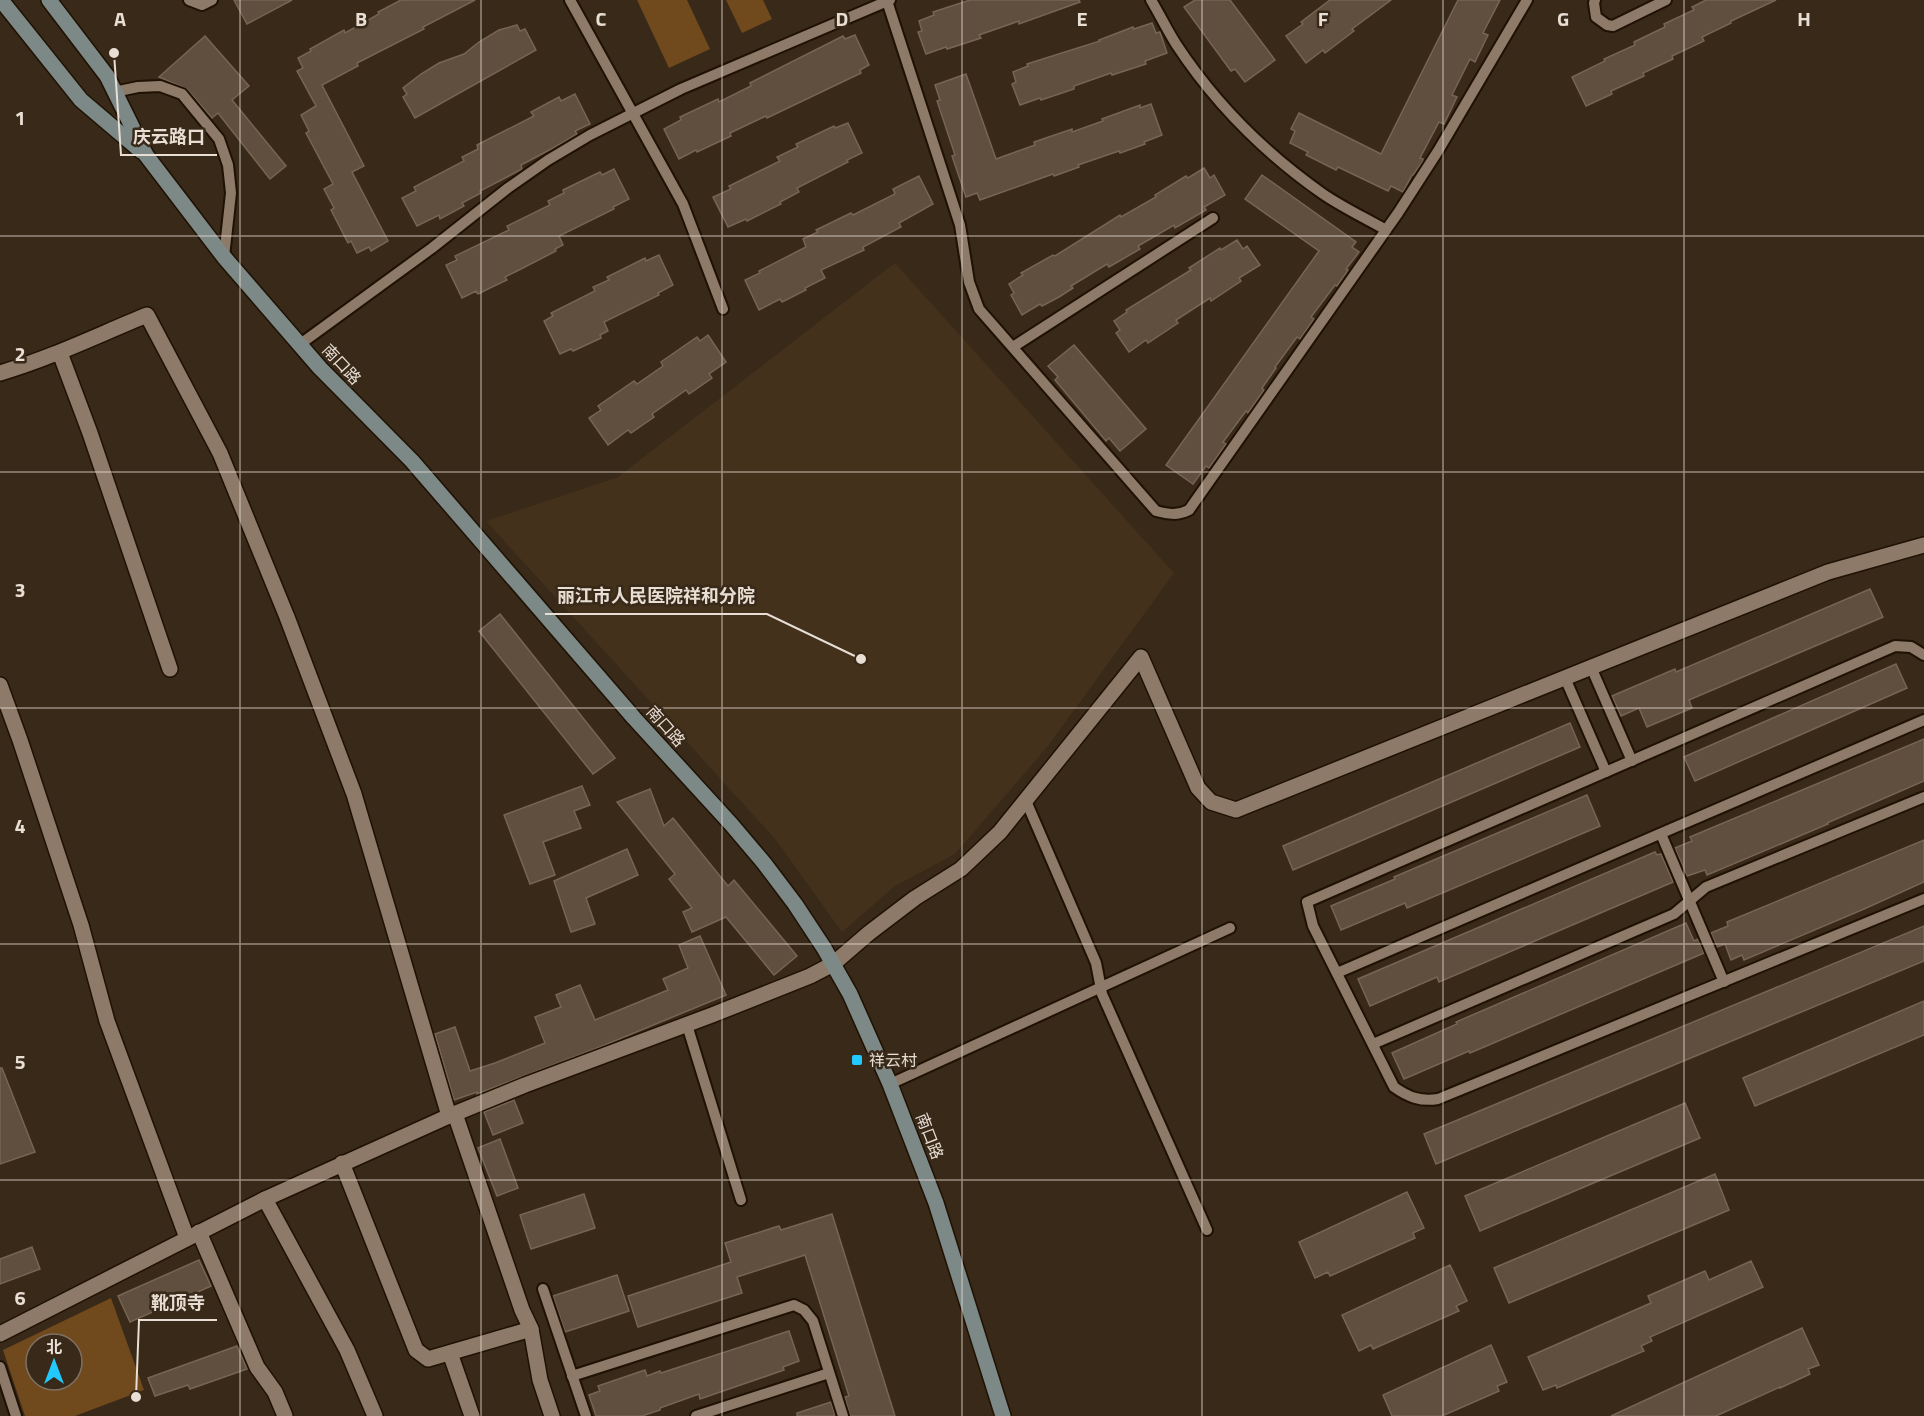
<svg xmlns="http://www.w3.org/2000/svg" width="1924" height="1416" viewBox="0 0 1924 1416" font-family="'Titillium Web','Noto Sans SC',sans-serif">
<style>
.built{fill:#44311c}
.green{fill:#70491d;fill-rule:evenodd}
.building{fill:#604e3e;stroke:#776554;stroke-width:1.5}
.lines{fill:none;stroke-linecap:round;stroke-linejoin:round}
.lane-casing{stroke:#1f1103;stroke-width:14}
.street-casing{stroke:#1f1103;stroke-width:18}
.secondary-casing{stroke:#1f1103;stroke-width:18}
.lane{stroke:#8d7a68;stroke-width:10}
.street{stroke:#8d7a68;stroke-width:15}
.secondary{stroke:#7d8987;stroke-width:15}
.grid{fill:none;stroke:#e8ded4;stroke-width:1.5;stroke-opacity:0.55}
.poi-dot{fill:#23c9fe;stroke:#382919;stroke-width:2}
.labels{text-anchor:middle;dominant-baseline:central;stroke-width:5;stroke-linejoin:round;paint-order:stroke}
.street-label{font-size:16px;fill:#e8ded4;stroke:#382919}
.poi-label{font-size:16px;fill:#e8ded4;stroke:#382919;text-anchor:start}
.grid-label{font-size:20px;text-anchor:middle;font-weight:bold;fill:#e8ded4;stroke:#382919;stroke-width:5;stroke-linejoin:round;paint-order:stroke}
.leader{fill:none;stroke:#e8ded4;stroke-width:2}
.callout-dot{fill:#e8ded4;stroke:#382919;stroke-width:2}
.callout-label{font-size:18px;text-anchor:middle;font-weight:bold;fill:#e8ded4;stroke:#382919;stroke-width:5;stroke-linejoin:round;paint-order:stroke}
</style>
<rect width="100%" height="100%" fill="#382919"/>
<path class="built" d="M895,263l279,310 -126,173 -93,108 -60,32 -53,46 -66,-92 -290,-319 132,-44z"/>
<g class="green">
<path d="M637,0h50l23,49 -41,19z"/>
<path d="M726,0h37l9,19 -30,14z"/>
<path d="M111,1298l33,92 -69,26h-50l-22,-66zM36,1344h36v36h-36z"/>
</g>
<g class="building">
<path d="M234,0h58l-45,24z"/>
<path d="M401,0h74l-52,27 1,2 -67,34 1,3 -36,19 42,81 -12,6 36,69 -17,10 -2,-4 -12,6 -6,-12 -3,2 -17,-33 3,-2 -10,-19 9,-5 -27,-51 3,-2 -8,-16 15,-9 -19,-35 6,-3 -5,-10 13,-7 -1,-2 34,-19 1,3 34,-19 -1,-2z"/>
<path d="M970,0h109l1,2 -61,22v-3l-40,14 2,3 -34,11 -1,-2 -20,7 -8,-22 4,-1 -3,-10 15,-6 -1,-3z"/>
<path d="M1195,0h35l45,60 -30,22 -10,-13 -4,2 -47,-64z"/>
<path d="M1330,0h61l-39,29 2,2 -29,22 -2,-3 -17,13 -20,-27 17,-12 -2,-2z"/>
<path d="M1458,0h42l-17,33 5,2 -13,27 -5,-3 -18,36 5,2 -13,27 -5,-2 -19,36 3,1v2l-10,14h-1l-9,17 -12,-6 -3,5 -50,-24 -2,3 -30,-15 2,-3 -18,-9 5,-12 -4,-2 8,-16 82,41z"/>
<path d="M1706,0h70l-45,21v2l-29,14 2,4 -32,15 1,3 -30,14 1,3 -33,15 1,3 -26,12 -14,-29 33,-16 -1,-2 31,-14 -1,-3 31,-15 -1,-3 30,-14 -2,-3z"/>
<path d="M1152,23l4,10 4,-1 7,21 -22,8 1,3 -34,11 -1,-2 -37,13v3l-33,11 -1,-2 -20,7 -8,-21 4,-2 -3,-10 15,-6 -1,-2 73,-23 -1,-1 34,-13 1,2z"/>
<path d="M517,25l3,6 5,-2 11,21 -121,68 -12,-21 4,-3 -4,-6 18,-14 18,-11 25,-9 15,-12 20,-12z"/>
<path d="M855,35l14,30 -9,5 1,3 -94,45 -1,-2 -36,17 1,3 -34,16 -1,-2 -17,9 -15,-30 17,-9 -1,-3 38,-18 1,3 32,-16 -1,-3 93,-47 2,3z"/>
<path d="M205,36l44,50 -17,14 54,66 -16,13 -52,-66 -6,5 -25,-29 -28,-12z"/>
<path d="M966,74l30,85 39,-14 -1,-3 38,-13v3l31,-11 -1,-2 38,-14v3l11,-4 11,31 -18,7 1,2 -25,9 -1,-2 -41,14 1,2 -25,9 -1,-2 -73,26 -3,-7 -11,4 -14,-41 3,-1 -18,-54 3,-1 -5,-15z"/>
<path d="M575,94l15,30 -15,7 2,3 -22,13 -34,18 1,4 -42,22 1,2 -19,10 2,3 -24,13 -1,-4 -22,11 -15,-28 14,-7 -2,-4 50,-26 -2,-4 16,-8 -1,-4 57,-29 -3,-4 28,-15 2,4z"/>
<path d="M848,123l14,30 -15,7 1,2 -51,26 2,4 -19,10 1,2 -34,17 -1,-2 -18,8 -15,-30 18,-8 -2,-3 51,-25 -3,-4 21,-10 -2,-3 38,-18 1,2z"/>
<path d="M1204,168l6,10 4,-3 11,20 -21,12 2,3 -31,18 -1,-3 -36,21 2,3 -31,18 -2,-3 -36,22 2,2 -14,9 -17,9 -2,-2 -18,11 -11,-20 3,-2 -5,-9 14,-9 -2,-2 32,-18 2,1 65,-41 1,2 35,-20 -1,-2 31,-19 2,2z"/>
<path d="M614,169l15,30 -16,8 1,2 -55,27 4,9 -8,4 1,2 -39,20 -12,6 2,3 -15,7 -14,7 -2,-3 -14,7 -16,-33 11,-5 -2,-4 54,-26 -2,-4 43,-21 -2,-4 16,-8 -1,-3 37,-18 2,3z"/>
<path d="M1262,175l94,67 -4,5 7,5 -13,17 2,1 -11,16 -2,-1 -24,32 3,2 -14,20 -3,-2 -22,30 1,1 -14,20 2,2 -16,23 -2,-2 -23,31 3,2 -17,24 -3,-2 -13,18 -27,-19 153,-214 -74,-52z"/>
<path d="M919,176l14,28 -34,19 2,4 -38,20 1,3 -43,20 4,8 -20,10 1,2 -24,12 -2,-3 -21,11 -14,-30 15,-7 -1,-2 47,-24 -3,-8 15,-7 -2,-2 35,-17 2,2 42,-21 -2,-5z"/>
<path d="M1237,240l6,9 4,-3 13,19 -21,13 2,3 -30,20 -1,-3 -34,22 2,3 -30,20 -2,-3 -17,12 -13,-19 4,-3 -6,-9 13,-9 -1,-2 65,-40 -2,-2 31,-20 1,2z"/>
<path d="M659,255l14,30 -15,8 1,2 -55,27 4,9 -8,4 1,3 -28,13 -2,-2 -11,5 -16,-33 9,-5 -2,-3 44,-22 -2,-4 16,-7 -2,-3 38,-19 1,3z"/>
<path d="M708,335l18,27 -17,12 3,4 -23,16 -3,-4 -34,24 2,3 -23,16 -3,-3 -20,15 -19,-27 12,-8 -3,-4 36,-25 3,3 26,-18 -2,-4 36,-25 3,4z"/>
<path d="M1074,345l72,84 -26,22 -11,-13 -3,3 -51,-61 3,-3 -10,-11z"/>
<path d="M1870,589l13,28 -194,83 3,8 -45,19 -8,-19 -18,8 -9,-20 63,-27 1,3z"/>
<path d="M500,614l115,144 -22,16 -114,-143z"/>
<path d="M1896,664l11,24 -212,93 -11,-24z"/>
<path d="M1570,723l10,24 -287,123 -10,-24z"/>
<path d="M1924,739v42l-97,42 1,1 -121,51 -2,-5 -18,6 -12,-28 17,-7 -2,-4z"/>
<path d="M582,786l8,19 -16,6 7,17 -38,14 12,33 -25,9 -26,-69z"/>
<path d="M650,789l14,37 9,-8 55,68 6,-6 63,76 -23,19 -48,-58 -34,15 -9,-20 9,-4 -23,-29 6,-5 -58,-72z"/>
<path d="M1587,795l13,31 -193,82 -2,-5 -64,27 -10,-24 64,-27 -1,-2z"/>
<path d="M1924,840v42l-60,27 -120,51 -2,-5 -11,5 -6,-16 -8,3 -6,-14 17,-7 -1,-4z"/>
<path d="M627,849l11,26 -52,23 9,26 -24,8 -17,-51z"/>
<path d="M1655,852l2,3 4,-1 12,28 -234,100 -2,-5 -67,29 -12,-27z"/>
<path d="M1686,923l8,18 4,-2 6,14 -234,100 -1,-2 -65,28 -12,-26 65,-29 -1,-2z"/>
<path d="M1924,926v35l-488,203 -12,-30z"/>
<path d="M700,936l26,59 -126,52 -123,47v-2l-23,8 -19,-66 20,-7 15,44 25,-8 50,-20 -10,-26 26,-10 -5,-12 24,-10 15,35 73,-30 -5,-11 25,-11 -9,-23z"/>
<path d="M1924,1001v34l-169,71 -12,-28z"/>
<path d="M0,1068h2l33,84 -35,12z"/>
<path d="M514,1100l9,23 -30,12 -9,-23z"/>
<path d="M1685,1103l15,35 -220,93 -15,-35z"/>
<path d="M500,1139l18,49 -21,8 -19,-48z"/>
<path d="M1715,1174l14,36 -220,93 -15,-35z"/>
<path d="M1407,1192l17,36 -11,5 2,5 -85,38 -2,-4 -13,6 -16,-36z"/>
<path d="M584,1194l11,34 -64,21 -11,-34z"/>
<path d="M832,1214l63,202h-45l-5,-19 4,-1 -44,-141 -68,22 5,16 -104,34 -10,-31 103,-34 -6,-19 54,-17 2,4z"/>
<path d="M32,1247l8,22 -40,15v-25z"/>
<path d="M199,1260l12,26 -81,36 -12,-26z"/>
<path d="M1751,1261l12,26 -113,50 2,4 -11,5 3,5 -87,37 -1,-3 -13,5 -15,-33 123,-54 -3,-7 57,-25 4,9z"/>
<path d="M1450,1265l17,36 -11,5 3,5 -86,38 -2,-4 -12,6 -17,-36z"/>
<path d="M617,1275l12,36 -64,21 -12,-36z"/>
<path d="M1802,1328l17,37 -11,4 2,5 -30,14v-1l-64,29h-105z"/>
<path d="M789,1331l10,30 -16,6 1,3 -84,29 -1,-5 -39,14v2l-18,6h-46l-7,-21 11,-4 -2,-5 47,-16 2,6 13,-5 1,2z"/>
<path d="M1491,1345l16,37 -10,4 2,5 -57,25h-50l-9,-21z"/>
<path d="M237,1346l10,23 -57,20 -2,-4 -33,11 -7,-18z"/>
<path d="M831,1402l4,14h-38v-3z"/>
</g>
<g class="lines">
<defs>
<g id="lane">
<path d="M189,0l13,5 10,-5"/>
<path d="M570,0l113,204 40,105"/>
<path d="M1151,0c9,15 16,30 25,44 38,58 90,110 147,150 19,13 42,24 63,36"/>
<path d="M1595,0l-1,3 2,14 11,8 6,1 53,-26"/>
<path d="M887,1l73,224 9,57 10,27 177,202c12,3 21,5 33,-1l209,-297 40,-62 89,-151"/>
<path d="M114,92l24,-5 22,-1 22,8 37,45 9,26 3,28 -7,64"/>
<path d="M299,345l133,-97 76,-60 40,-28 42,-25 91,-46 209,-89"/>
<path d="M1013,347l200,-129"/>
<path d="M1924,655l-13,-8 -16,-1 -588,256 6,24 81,161c14,10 27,15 44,12l486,-200"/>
<path d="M1591,667l41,94"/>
<path d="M1565,678l41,94"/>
<path d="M1026,801l70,162 6,31 105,236"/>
<path d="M1661,834l63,148"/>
<path d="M1337,973l587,-253"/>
<path d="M687,1025l54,175"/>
<path d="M1373,1044l301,-130 32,-27 218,-90"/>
<path d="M890,1084l340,-156"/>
<path d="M543,1289l43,127"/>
<path d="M0,1367l16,49"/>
<path d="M572,1376l222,-71 10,5 9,11 30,95"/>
<path d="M696,1416l133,-43"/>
</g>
<g id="street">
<path d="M60,353l30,80 80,236"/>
<path d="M0,373c51,-15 98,-38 147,-58l73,138 67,164 67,177 95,322"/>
<path d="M0,685l20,55 61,185 26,96 80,217"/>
<path d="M455,1114l67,196 9,19 9,51 12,36"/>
<path d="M342,1163l74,187 12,9 103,-30"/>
<path d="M265,1199l82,151 28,66"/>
<path d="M199,1232l58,135 18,25 10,24"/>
<path d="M0,1334l265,-135 184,-83 76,-31 187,-70 98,-39 23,-12 36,-31 46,-35 46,-29 39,-37 141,-175 57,131 13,14 25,8 592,-238 96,-27"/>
<path d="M450,1353l22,63"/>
</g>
<g id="secondary">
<path d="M1,0l80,100 60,51"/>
<path d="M49,0l58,76 39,79 78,102 96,111 92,93 222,257 97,106 33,39 31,41 29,44 26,46 40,90 46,119 67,213"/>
</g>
</defs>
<use href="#lane" class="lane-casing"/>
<use href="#street" class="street-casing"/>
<use href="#secondary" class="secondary-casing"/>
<use href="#lane" class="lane"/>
<use href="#street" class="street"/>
<use href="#secondary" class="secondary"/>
</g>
<path class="grid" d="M240,0v1416M481,0v1416M722,0v1416M962,0v1416M1202,0v1416M1443,0v1416M1684,0v1416M0,236h1924M0,472h1924M0,708h1924M0,944h1924M0,1180h1924"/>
<rect class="poi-dot" x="851" y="1054" width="12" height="12" rx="3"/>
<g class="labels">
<g class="street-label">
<text transform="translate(342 364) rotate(47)">南口路</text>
<text transform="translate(666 726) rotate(48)">南口路</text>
<text transform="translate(930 1136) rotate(69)">南口路</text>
</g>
<g class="poi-label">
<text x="869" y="1060">祥云村</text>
</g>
</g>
<g class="grid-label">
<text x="120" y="26">A</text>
<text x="361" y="26">B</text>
<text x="601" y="26">C</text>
<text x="842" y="26">D</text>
<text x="1082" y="26">E</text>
<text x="1323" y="26">F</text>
<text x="1563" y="26">G</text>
<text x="1804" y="26">H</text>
<text x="20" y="125">1</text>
<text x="20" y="361">2</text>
<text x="20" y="597">3</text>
<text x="20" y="833">4</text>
<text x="20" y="1069">5</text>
<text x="20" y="1305">6</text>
</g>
<path class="leader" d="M114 53L121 155H217M861 659L767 614H545M136 1397L139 1320H217"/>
<g class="callout-dot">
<circle cx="114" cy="53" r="6"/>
<circle cx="861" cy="659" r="6"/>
<circle cx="136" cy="1397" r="6"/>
</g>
<g class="callout-label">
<text x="169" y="143">庆云路口</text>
<text x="656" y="602">丽江市人民医院祥和分院</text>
<text x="178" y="1309">靴顶寺</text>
</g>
<g transform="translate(54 1362)"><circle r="28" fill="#382919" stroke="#7e7164" stroke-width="1.5"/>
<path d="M0-4.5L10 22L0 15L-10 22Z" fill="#23c9fe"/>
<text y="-9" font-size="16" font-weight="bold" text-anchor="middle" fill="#e8ded4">北</text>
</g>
</svg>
